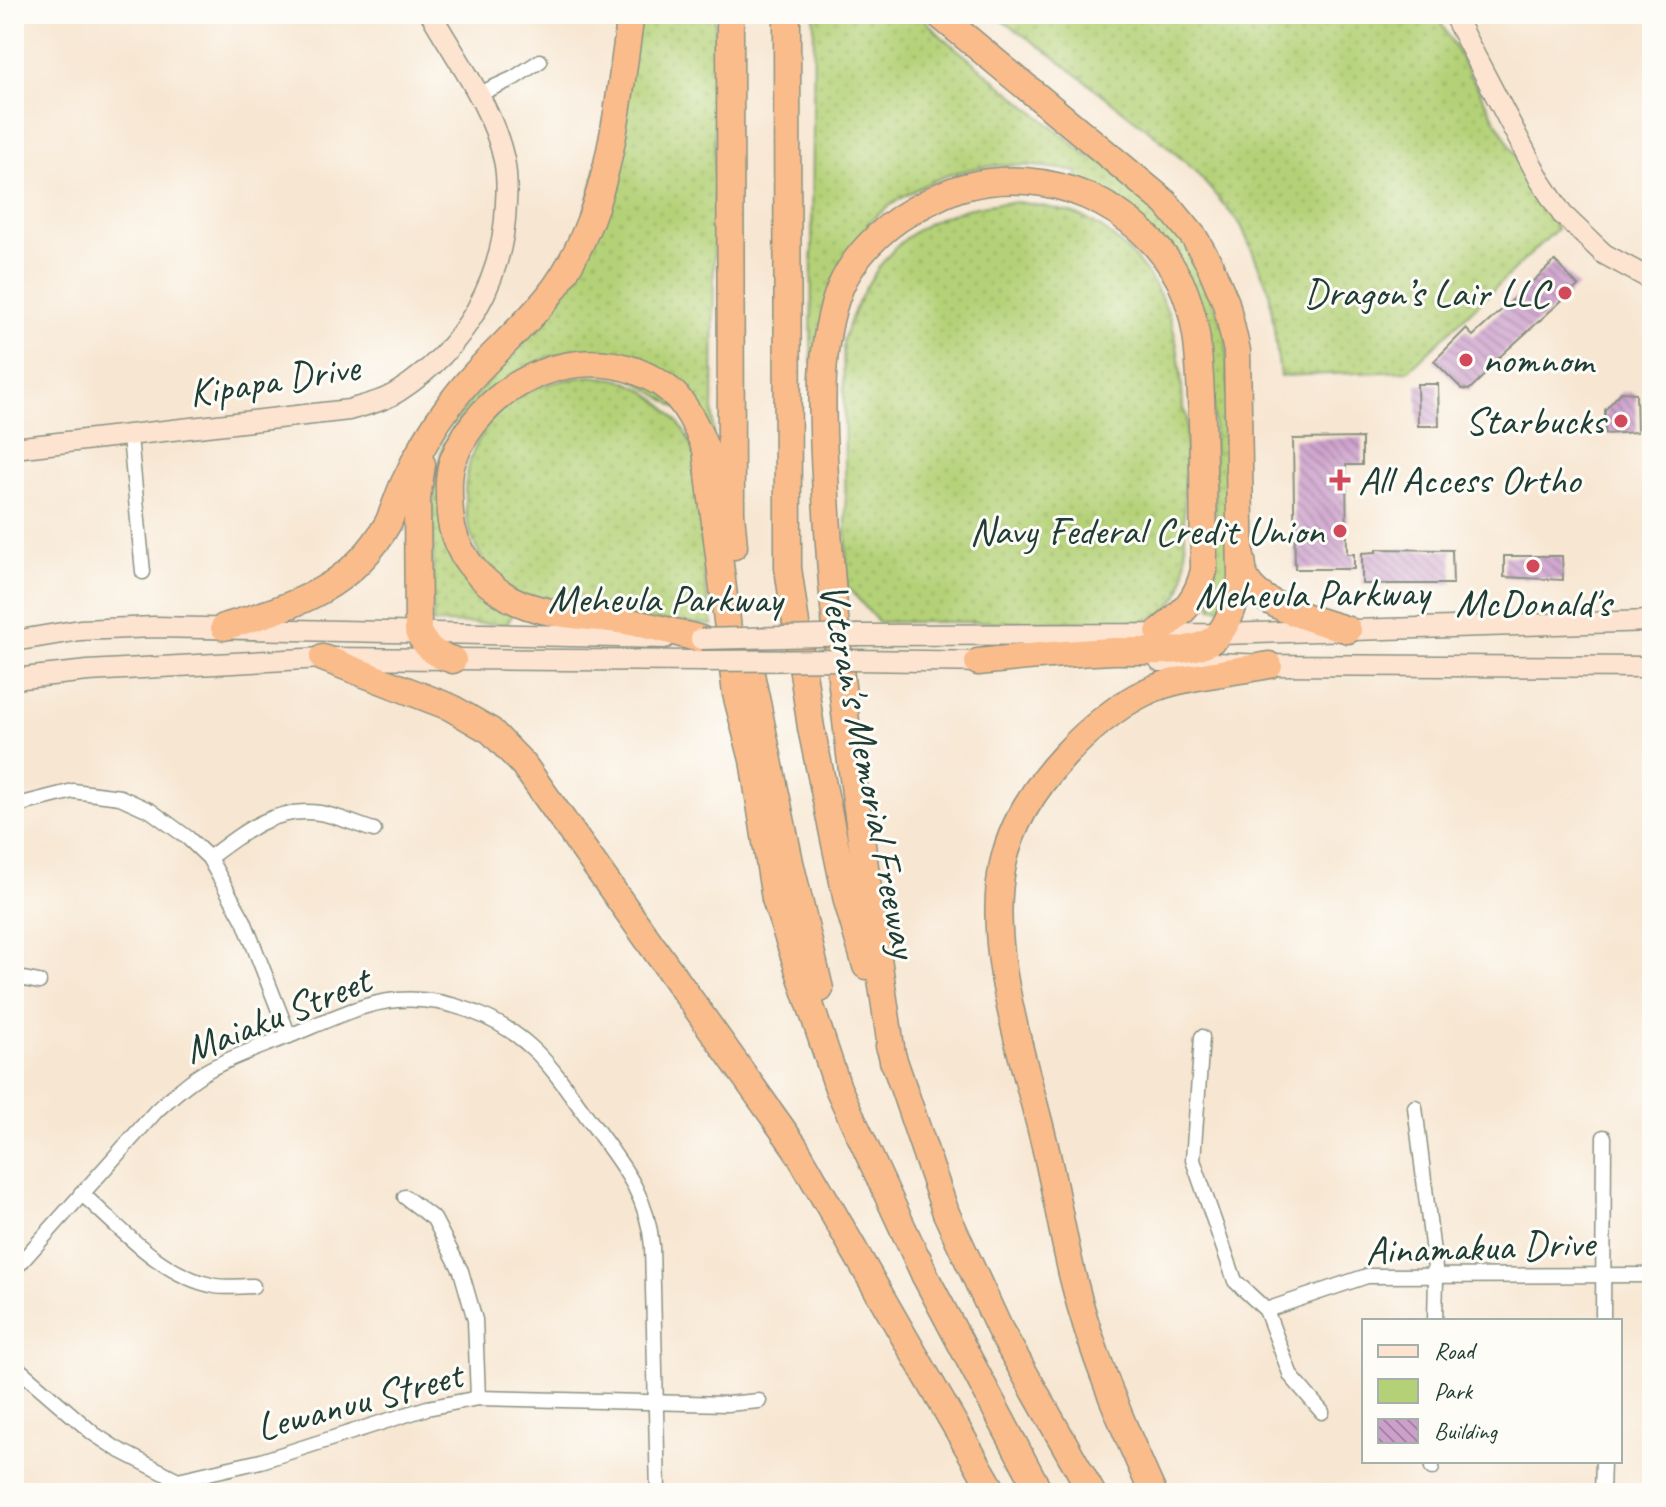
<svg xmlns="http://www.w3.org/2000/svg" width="1666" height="1507" viewBox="0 0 1666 1507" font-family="Caveat,sans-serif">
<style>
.green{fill:url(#green-dots);stroke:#6a8756;stroke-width:2}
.building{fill:url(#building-back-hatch)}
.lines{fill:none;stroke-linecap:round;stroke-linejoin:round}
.street-casing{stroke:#8b9282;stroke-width:17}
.secondary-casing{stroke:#8b9282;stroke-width:23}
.highway-casing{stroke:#8b9282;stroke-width:29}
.street{stroke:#fff;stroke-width:14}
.secondary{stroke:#fde4d1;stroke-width:20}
.highway{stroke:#fabc8b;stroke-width:26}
.secondary-bridge-casing{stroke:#8b9282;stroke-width:23;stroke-linecap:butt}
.secondary-bridge{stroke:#fde4d1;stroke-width:20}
.poi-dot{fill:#d1495b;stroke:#fdfcf7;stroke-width:3}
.labels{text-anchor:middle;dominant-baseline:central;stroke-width:6;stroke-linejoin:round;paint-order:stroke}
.poi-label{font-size:40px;fill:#1f3d34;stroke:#fdfcf7;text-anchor:end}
.street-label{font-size:40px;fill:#1f3d34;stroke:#fdfcf7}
</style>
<defs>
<pattern id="green-dots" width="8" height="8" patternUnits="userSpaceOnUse" patternTransform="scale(2)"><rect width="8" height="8" fill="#b4d177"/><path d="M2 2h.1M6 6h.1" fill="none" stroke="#9ab468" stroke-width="1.8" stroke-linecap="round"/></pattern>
<pattern id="building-back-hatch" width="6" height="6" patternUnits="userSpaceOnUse" patternTransform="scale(2)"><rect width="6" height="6" fill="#cda0cc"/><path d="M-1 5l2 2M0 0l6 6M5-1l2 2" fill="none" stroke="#a684a6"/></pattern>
</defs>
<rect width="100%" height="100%" fill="#fdfcf7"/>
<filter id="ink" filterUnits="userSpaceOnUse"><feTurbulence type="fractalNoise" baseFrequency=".0125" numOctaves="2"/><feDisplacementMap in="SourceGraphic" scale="16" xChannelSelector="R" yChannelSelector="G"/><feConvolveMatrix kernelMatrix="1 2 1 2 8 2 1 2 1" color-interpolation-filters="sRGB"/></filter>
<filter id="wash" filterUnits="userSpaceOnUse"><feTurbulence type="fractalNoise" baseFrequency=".006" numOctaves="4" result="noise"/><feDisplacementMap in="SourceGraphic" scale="32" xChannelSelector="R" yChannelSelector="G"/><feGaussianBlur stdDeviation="1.8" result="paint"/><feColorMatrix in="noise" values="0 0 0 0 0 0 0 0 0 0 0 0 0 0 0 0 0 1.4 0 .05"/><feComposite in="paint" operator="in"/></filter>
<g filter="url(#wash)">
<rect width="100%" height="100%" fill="#f7e6d1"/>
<g class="green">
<path d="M638,14h77l-2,432 -8,-20 -113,-74h-24l-22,6 -37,18 -71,123 77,112 -8,13 -74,-1v-130l10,-48 22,-37 99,-115z"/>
<path d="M814,14h105l22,22 151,123 2,-2 37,28 60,63 35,83 8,244 -9,33 -14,-1 5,-44 -3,-185 -77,-165 -24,-18 -35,-16 1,-7c-84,-16 -145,-6 -211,52l6,2 -62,137z"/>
<path d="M992,14h444l121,215 -149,142 -128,5 -11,-86 -28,-65 -46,-54 -39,-35 -111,-86z"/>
<path d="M1017,202c20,3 41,6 60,13 20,8 36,21 51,36 45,46 53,95 55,158l4,8c-1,33 -3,67 -3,100 1,43 12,88 -41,105h-265l-31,-36 -4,-246c30,-89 77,-134 174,-138z"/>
<path d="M589,376c10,1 21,1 31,4 38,11 69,47 78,85 7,27 6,59 9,87 -7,21 2,51 6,73 -57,-6 -148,-6 -199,-31 -8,-4 -15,-14 -21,-21 -43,-49 -36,-129 16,-170 22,-18 52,-23 80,-27z"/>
</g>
<g id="blocks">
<g class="building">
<path d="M1555,261l23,25 -82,74 2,2 -29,28 -7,-1 -28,-28 32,-32 7,7z"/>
<path d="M1417,384h21l1,42h-21z"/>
<path d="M1621,392l15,1 1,39 -32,2v-24z"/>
<path d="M1362,438v27h-16l1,89h7v15h-59l-2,-130z"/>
<path d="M1376,549l76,1 1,34h-91v-31l14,-1z"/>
<path d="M1504,556h58l1,24 -59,-3z"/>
</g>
</g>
</g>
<g filter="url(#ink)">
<use href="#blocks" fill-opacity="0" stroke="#8b9282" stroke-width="2"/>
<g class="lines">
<defs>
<g id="street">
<path d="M477,95l37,-17 26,-17"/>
<path d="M130,437l13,135"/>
<path d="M14,806l59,-15 47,6 31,14 37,27 21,20 35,63 45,115"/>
<path d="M209,858c34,-26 66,-52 111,-45 18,3 37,12 54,17"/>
<path d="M14,977l25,5"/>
<path d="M1202,1037l-9,123 42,121 31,29 25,66 31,36"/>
<path d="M1415,1107l21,170 -1,44"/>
<path d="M81,1193c40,35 80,83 134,93 12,2 26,0 38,0"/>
<path d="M405,1197l29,22 27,52 14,49 3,78"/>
<path d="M14,1270l143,-160c17,-15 33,-30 53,-41 26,-14 56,-24 84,-35 32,-13 68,-31 103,-34 48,-4 100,16 134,47 22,20 40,48 57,71 31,44 59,73 64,128l6,247"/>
<path d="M1266,1310l101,-34 285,-1"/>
<path d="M1603,1321l1,-184"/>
<path d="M14,1365l80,69 23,15 61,31 83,-19 166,-53 51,-10 249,6 32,-3"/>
<path d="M1432,1468v-7"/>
<path d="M1602,1493l1,-32"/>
</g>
<g id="secondary">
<path d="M1453,14l87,166 22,34 42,40 48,26"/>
<path d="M14,448l335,-38c17,-5 35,-9 50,-19 65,-42 105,-111 107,-188 1,-14 1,-29 -2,-43 -11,-52 -47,-100 -73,-146"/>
<path d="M858,635l362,-1 432,-13"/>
<path d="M14,641l66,-11 75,-3 510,11"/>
<path d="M854,660l138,2"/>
<path d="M1160,661l109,4 383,2"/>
<path d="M14,679l74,-8 235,-13 379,3"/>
</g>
<g id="highway">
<path d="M730,14l1,499 3,33"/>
<path d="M787,14l1,554 23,160 36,173 19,65"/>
<path d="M938,14l228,189 28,34 15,26 17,40 11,48 4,228c-5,20 -13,55 -34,64 -26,12 -65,7 -93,8 -46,2 -90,6 -136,11"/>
<path d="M422,464l-5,34 1,134c9,17 17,23 35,28"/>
<path d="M1242,560c1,6 1,14 4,19 14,28 74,42 102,51"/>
<path d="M224,627c68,-21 127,-37 164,-104 6,-13 10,-27 16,-40 12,-26 28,-55 46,-79 28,-39 67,-69 98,-107 62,-79 69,-187 83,-283"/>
<path d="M701,639c-28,-7 -55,-15 -83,-19 -36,-5 -74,-4 -107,-21 -32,-18 -58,-47 -61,-85 -1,-17 -3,-38 3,-54 28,-72 111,-115 183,-89 15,6 30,14 41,26 13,15 22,35 29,53l30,244 17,66 22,139 63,189 87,188"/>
<path d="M745,645l45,217 30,127"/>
<path d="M323,658l127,49 41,24 32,33 272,383 199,346"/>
<path d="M889,1046l57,167 54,117 92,163"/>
<path d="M893,1061c-27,-187 -57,-376 -67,-565 -3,-65 -11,-146 14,-208 13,-31 41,-59 70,-76 17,-9 34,-20 54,-25 83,-23 176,17 216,94 18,36 19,77 21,117 3,57 2,115 3,172 -7,31 -22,43 -45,62"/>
<path d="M918,1259l7,17 115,217"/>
<path d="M1153,1493c-31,-69 -62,-141 -80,-215 -11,-45 -18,-91 -29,-136 -20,-84 -59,-192 -41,-278 9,-42 34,-79 62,-109 20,-22 54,-51 81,-63 29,-15 89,-20 123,-27"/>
</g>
</defs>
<use href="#street" class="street-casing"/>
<use href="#secondary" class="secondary-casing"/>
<use href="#highway" class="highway-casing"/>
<use href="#street" class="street"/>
<use href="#secondary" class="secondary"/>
<use href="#highway" class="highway"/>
<defs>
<g id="secondary-bridge">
<path d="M701,639l157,-4"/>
<path d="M702,661l152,-1"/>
</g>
</defs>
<use href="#secondary-bridge" class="secondary-bridge-casing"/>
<use href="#secondary-bridge" class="secondary-bridge"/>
</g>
</g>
<g class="poi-dot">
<circle cx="1565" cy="293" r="8"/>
<circle cx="1466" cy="360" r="8"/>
<circle cx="1621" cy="421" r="8"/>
<path d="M1336 468h8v8h8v8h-8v8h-8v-8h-8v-8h8z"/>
<circle cx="1340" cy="531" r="8"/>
<circle cx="1533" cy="566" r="8"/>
</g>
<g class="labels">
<g class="poi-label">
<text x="1549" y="293">Dragon’s Lair LLC</text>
<text x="1482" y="360" text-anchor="start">nomnom</text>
<text x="1605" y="421">Starbucks</text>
<text x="1358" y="480" text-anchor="start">All Access Ortho</text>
<text x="1324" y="531">Navy Federal Credit Union</text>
<text x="1533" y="603" text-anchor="middle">McDonald's</text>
</g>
<g class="street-label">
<text transform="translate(274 380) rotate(-9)">Kipapa Drive</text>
<text transform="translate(1312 594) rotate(-1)">Meheula Parkway</text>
<text x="665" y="599">Meheula Parkway</text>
<text transform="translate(869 770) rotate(79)">Veteran's Memorial Freeway</text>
<text transform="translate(277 1015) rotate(-22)">Maiaku Street</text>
<text transform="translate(1480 1247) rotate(-2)">Ainamakua Drive</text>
<text transform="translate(359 1401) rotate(-15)">Lewanuu Street</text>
</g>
</g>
<rect width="1666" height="1507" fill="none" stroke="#fdfcf7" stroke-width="48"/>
<rect x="1362" y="1319" width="260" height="144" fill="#fdfcf7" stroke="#a4b0a9" stroke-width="2"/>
<rect x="1378" y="1345" width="40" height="12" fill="#fde4d1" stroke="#a4b0a9" stroke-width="2"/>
<text x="1434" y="1359" font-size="24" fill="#1f3d34">Road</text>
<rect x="1378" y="1379" width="40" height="24" fill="#b4d177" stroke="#a4b0a9" stroke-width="2"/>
<text x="1434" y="1399" font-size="24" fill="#1f3d34">Park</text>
<rect x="1378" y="1419" width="40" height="24" fill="url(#building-back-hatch)" stroke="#a4b0a9" stroke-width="2"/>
<text x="1434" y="1439" font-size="24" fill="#1f3d34">Building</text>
</svg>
